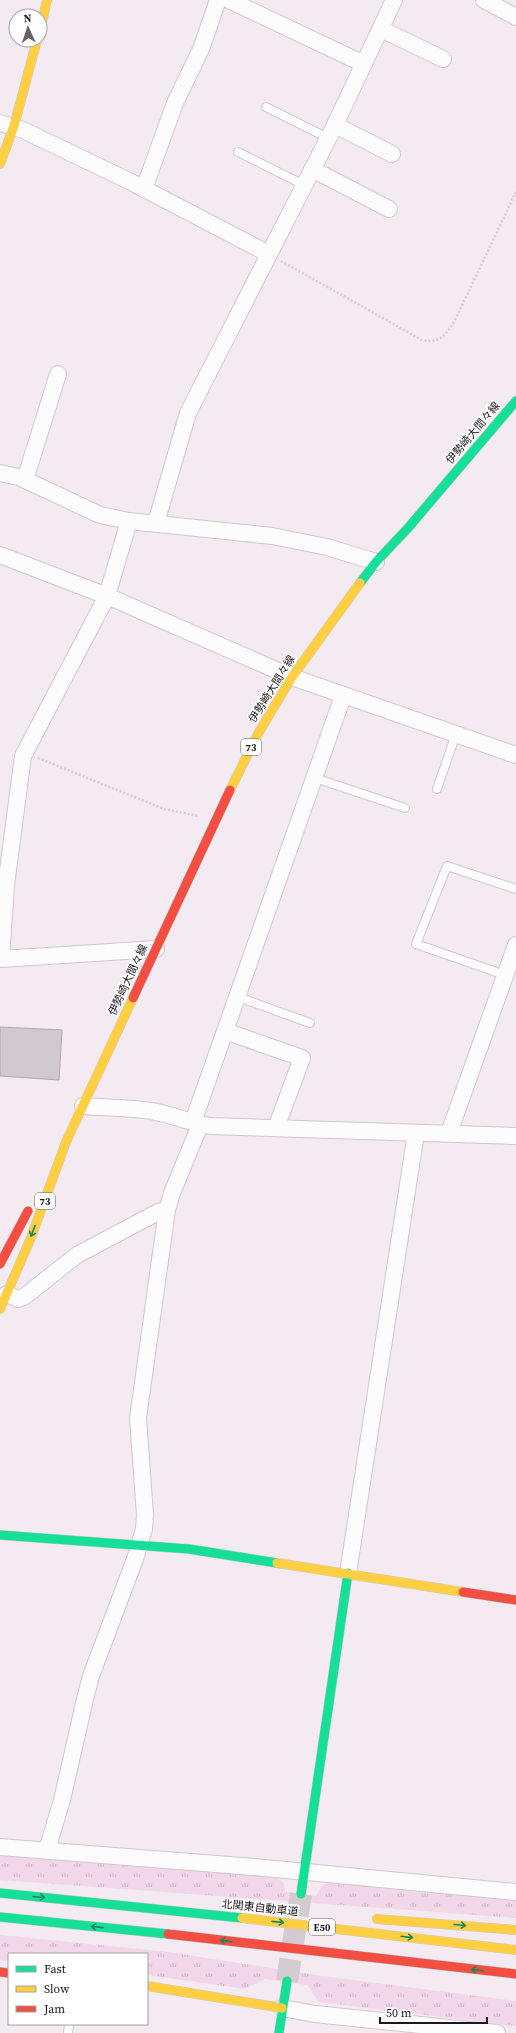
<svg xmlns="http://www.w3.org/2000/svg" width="516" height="2033" viewBox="0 0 516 2033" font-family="'Source Serif 4','Noto Sans JP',serif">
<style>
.grass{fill:url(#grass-tufts)}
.building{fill:#d0c9ce;stroke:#afa8ad}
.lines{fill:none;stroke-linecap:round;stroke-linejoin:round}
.secondary-tunnel{stroke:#d4cad1;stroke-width:22;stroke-dasharray:22 11;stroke-linecap:butt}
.lane-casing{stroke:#d0c8cd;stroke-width:10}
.street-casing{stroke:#d0c8cd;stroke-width:18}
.fast-casing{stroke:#d0c8cd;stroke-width:10}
.slow-casing{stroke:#d0c8cd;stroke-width:10}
.jam-casing{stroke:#d0c8cd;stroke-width:10}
.path{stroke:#d4d0d2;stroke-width:2.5;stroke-dasharray:2 2;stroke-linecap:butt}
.lane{stroke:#fdfcfd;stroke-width:8}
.street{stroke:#fdfcfd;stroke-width:16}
.fast{stroke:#16e098;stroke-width:9}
.slow{stroke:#ffcf43;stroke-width:9}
.jam{stroke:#f24e42;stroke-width:9}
.oneway{stroke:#19865f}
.labels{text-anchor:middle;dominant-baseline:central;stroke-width:3.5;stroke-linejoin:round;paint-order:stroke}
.shield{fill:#fff;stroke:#605d5f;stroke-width:1}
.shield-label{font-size:10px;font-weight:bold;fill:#1c171a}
.street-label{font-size:11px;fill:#1c171a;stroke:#fff}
</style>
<defs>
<pattern id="grass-tufts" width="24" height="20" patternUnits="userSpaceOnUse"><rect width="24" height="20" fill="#f2d6e9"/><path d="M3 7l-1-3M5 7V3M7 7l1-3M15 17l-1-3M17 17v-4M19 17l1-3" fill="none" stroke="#cfb7c7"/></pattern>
</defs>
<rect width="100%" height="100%" fill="#f4eaf1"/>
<g class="grass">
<path d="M0,1854l274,21 10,8 1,9 31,4 6,-10 8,-5 186,19v18l-516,-38z"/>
<path d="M0,1935l169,17 153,24 194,25v25l-197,-24 -12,-17 -42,-6 -20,10 -98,-14v-21h-138v7l-9,-1z"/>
</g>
<path class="building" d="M0,1027l62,3 -3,50 -59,-4z"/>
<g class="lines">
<path class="secondary-tunnel" d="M287,1981l14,-87"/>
<defs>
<g id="lane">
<path d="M266,107l62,31"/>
<path d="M238,152l66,33"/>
<path d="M315,778l90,30"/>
<path d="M437,789l19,-55"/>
<path d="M505,975l-89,-31 31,-78 69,23"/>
<path d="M238,997l72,26"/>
<path d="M68,2033l1,-9"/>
</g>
<g id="street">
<path d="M229,0l135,64"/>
<path d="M484,0l32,17"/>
<path d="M381,29l62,30"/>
<path d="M0,123l23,7 108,52 138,72"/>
<path d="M335,125l57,29"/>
<path d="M312,169l77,40"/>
<path d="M144,189l31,-86 26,-54 17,-49"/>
<path d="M0,473l19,4 81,38 29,6 143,15 55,11 49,15"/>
<path d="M25,480l33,-106"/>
<path d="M156,523l32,-110 145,-284 61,-129"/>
<path d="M0,555l107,41 22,-75"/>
<path d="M156,949l-155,10 5,-74 17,-129 84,-160 185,81 224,78"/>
<path d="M225,1031l77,27 -26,70"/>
<path d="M83,1106c23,2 46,1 68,5 21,3 40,13 60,15l305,10"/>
<path d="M193,1122l150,-426"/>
<path d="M449,1133l67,-188"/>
<path d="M7,1294l11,5 6,-2 53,-42 81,-43 9,-2"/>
<path d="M348,1573l68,-440"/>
<path d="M0,1847l254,20 262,25"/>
<path d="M49,1851v-8l13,-43 23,-101 6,-23 44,-117 9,-30 1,-14 -7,-97 29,-208 5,-17 28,-68"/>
<path d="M282,2008l33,6 182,19"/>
</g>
<g id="fast">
<path d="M360,583l16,-21 32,-34 108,-127"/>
<path d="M0,1535l189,14 88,14"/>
<path d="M0,1893l242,25"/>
<path d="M301,1894l47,-321"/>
<path d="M0,1917l168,17"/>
<path d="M279,2033l8,-52"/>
</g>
<g id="slow">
<path d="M40,31l7,-31"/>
<path d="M0,164l14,-38 23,-86"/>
<path d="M230,790l29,-58 33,-55 68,-94"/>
<path d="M0,1309l30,-69 36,-98 67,-144"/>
<path d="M277,1563l186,29"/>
<path d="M242,1918l274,32"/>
<path d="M377,1919l139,11"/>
<path d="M147,1986l135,22"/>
</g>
<g id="jam">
<path d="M133,998l97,-208"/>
<path d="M0,1264l28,-53"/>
<path d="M463,1592l53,8"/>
<path d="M168,1934l348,40"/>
<path d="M0,1972l9,1"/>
</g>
</defs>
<use href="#lane" class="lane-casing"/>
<use href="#street" class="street-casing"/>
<use href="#fast" class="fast-casing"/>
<use href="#slow" class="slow-casing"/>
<use href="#jam" class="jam-casing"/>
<g class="path">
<path d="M281,261l141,79c19,4 24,-6 33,-20l61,-128"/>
<path d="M38,758l126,51 35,7"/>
</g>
<use href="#lane" class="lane"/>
<use href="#street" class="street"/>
<use href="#fast" class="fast"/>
<use href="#slow" class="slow"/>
<use href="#jam" class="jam"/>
</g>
<defs><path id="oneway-shaft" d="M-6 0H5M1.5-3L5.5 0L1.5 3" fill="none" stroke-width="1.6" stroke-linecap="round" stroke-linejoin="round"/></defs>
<g class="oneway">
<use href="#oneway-shaft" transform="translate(33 1231) rotate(111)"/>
<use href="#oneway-shaft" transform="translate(39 1897) rotate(5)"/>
<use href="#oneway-shaft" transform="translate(278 1922) rotate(6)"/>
<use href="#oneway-shaft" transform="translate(460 1925) rotate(5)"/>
<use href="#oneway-shaft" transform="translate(97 1927) rotate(-174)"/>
<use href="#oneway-shaft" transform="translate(407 1937) rotate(7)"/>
<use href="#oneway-shaft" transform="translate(226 1941) rotate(-173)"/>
<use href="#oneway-shaft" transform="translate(477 1970) rotate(-173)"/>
</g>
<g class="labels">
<g class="shield">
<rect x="241" y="739" width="20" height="16" rx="3"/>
<rect x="35" y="1193" width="20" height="16" rx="3"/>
<rect x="309" y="1919" width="26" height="16" rx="3"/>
</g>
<g class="shield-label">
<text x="251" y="747">73</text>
<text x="45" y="1201">73</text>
<text x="322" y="1927">E50</text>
</g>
<g class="street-label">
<text transform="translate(473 433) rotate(-50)">伊勢崎大間々線</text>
<text transform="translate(272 689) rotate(-58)">伊勢崎大間々線</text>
<text transform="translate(128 980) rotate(-65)">伊勢崎大間々線</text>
<text transform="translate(260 1908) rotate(6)">北関東自動車道</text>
</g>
</g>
<rect x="8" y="1953" width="140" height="72" fill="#ffffff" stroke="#a4a2a3"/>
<rect x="16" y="1966" width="20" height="6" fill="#16e098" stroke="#a4a2a3"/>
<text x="44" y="1973" font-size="12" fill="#1c171a">Fast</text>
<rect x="16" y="1986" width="20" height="6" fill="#ffcf43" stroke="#a4a2a3"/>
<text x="44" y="1993" font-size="12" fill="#1c171a">Slow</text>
<rect x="16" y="2006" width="20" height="6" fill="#f24e42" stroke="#a4a2a3"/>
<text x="44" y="2013" font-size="12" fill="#1c171a">Jam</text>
<g transform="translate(28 28) rotate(357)"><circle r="19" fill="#ffffff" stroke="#a4a2a3"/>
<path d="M0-3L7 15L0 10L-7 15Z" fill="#686165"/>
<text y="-6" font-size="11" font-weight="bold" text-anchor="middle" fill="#1c171a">N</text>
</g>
<path d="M380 2017v6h107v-6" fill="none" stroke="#1c171a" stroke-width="2"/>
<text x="386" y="2017" font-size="12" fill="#1c171a" stroke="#ffffff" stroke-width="3" paint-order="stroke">50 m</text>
</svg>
